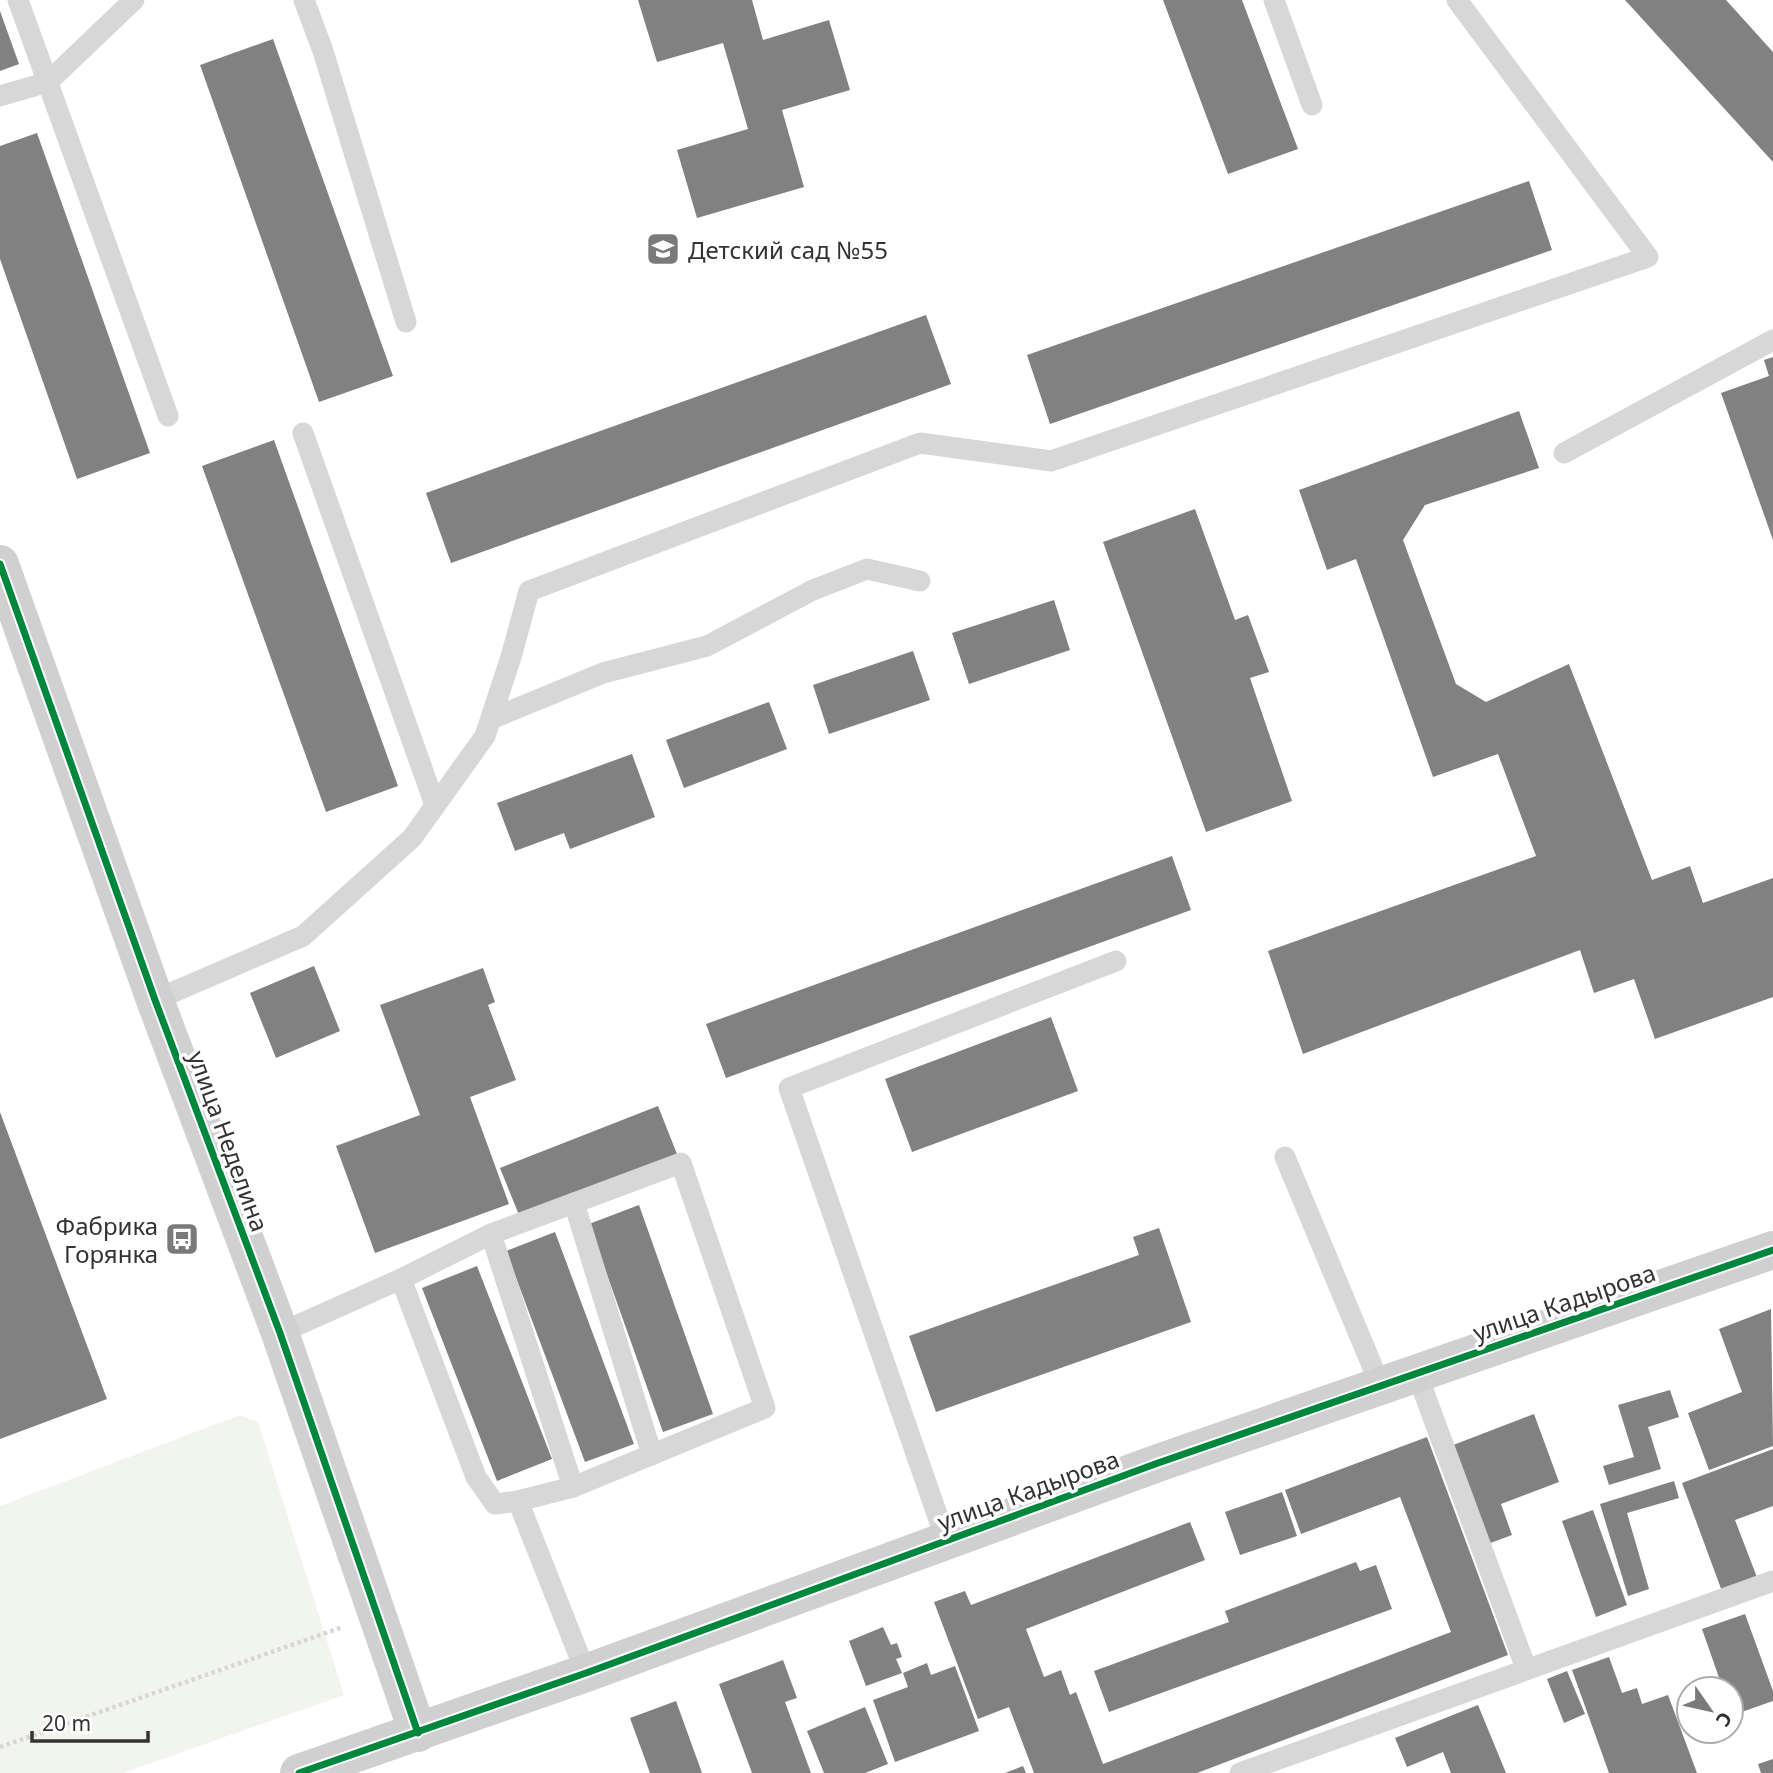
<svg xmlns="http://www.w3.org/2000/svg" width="1773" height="1773" viewBox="0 0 1773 1773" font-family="'Noto Sans',sans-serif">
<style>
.green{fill:#f1f5ed}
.building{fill:#818181}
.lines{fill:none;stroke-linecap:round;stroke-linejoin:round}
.path{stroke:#d6d6d6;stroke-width:4.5;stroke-dasharray:3.5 3.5;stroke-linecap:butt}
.lane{stroke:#d7d7d7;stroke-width:21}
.secondary{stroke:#d0d0d0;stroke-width:38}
.cycleway-casing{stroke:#fff;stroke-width:11}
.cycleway{stroke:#00873e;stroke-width:7}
.labels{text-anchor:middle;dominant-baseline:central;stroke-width:7;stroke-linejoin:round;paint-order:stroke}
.poi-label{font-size:24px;fill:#333;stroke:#fff;text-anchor:start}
.street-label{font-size:24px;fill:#333;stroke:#fff}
</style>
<rect width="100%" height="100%" fill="#fff"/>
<path class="green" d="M240,1415l18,7 86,273 -221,78h-123v-267z"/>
<g class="building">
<path d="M638,0h114l11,40 66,-20 21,70 -68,20 22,77 -107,31 -20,-68 71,-21 -25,-86 -66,19z"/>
<path d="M1163,0h79l56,149 -70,25z"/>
<path d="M1625,0h101l47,52v110z"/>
<path d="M0,11l19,53 -19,7z"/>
<path d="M273,39l120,337 -74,26 -119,-337z"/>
<path d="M37,133l113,320 -73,26 -77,-220v-113z"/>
<path d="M1529,181l23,69 -502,174 -23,-69z"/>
<path d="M926,315l25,69 -500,179 -25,-70z"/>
<path d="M1773,357v183l-52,-147 48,-17 -5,-16z"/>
<path d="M1519,411l20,57 -114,37 -22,35 53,144 30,18 83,-38 83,216 38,-14 13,37 70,-25v119l-118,42 -21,-60 -40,14 -14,-43 -277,104 -35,-103 268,-95 -38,-102 -65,23 -77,-218 -29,11 -28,-80z"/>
<path d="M274,440l124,346 -72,26 -124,-346z"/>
<path d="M1195,509l40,111 13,-5 21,57 -19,6 42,123 -86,31 -103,-290z"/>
<path d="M1054,600l16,50 -101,34 -17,-51z"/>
<path d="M913,651l17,49 -101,34 -16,-49z"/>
<path d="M769,702l18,47 -103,39 -18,-48z"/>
<path d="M632,754l23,63 -85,32 -6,-16 -49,18 -18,-48z"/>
<path d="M1172,856l19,54 -465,168 -20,-54z"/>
<path d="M314,966l26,65 -64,27 -26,-65z"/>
<path d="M483,968l12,34 -7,3 28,75 -46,17 39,107 -134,49 -39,-107 84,-31 -40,-110z"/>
<path d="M1051,1017l27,74 -166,61 -27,-73z"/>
<path d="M658,1106l19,48 -158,61 -19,-47z"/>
<path d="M0,1112l107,287 -107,40z"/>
<path d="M639,1205l74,209 -50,18 -74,-208z"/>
<path d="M1159,1228l32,94 -255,90 -27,-76 230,-81 -6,-18z"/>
<path d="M555,1232l79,212 -49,18 -79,-211z"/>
<path d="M477,1266l75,193 -55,22 -75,-193z"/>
<path d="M1771,1309l2,137 -64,24 -21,-57 54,-21 -23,-63z"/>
<path d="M1670,1390l9,27 -31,10 13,42 -52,16 -6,-19 31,-9 -16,-52z"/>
<path d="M1534,1414l25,68 -58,22 11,31 -27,10 -37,-98z"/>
<path d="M1427,1437l81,218 -311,118h-163l-25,-66 -31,12 -44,-117 31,-11 6,14 219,-83 15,38 -179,69 18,48 17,-7 9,25 6,-3 27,72 348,-132 -51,-135 -99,37 -16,-44z"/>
<path d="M1773,1449v57l-38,14 23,60 -35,14 -41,-111z"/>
<path d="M1674,1481l5,17 -52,15 22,76 -21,7 -28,-92z"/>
<path d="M1282,1492l15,44 -57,19 -15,-43z"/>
<path d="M1593,1510l34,95 -31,12 -34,-96z"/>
<path d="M1356,1562l4,9 16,-6 16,44 -283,103 -15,-41 135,-49 -4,-11z"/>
<path d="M1745,1614l28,77v10l-40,14 -2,-26h-8l-21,-60z"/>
<path d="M883,1627l8,18 6,-2 5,14 -6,2 6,14 -36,13 -17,-45z"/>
<path d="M1609,1657l13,36 15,-5 5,16 26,-9 29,78h-88l-37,-103z"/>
<path d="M783,1660l14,38 -12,4 26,71h-59l-33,-89z"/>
<path d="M927,1663l4,12 24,-9 24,65 -84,31 -22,-62 35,-13 -5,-14z"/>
<path d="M1567,1671l18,43 -21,9 -17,-44z"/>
<path d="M1689,1698v27h-1l-8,-24z"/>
<path d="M676,1701l26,72h-52l-20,-55z"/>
<path d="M1478,1705l28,68h-55l-8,-21 -36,15 -12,-29z"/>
<path d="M865,1707l23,57 -23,9h-41l-17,-42z"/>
<path d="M1773,1759v14h-12l-3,-9z"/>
<path d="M1023,1766l3,7h-21z"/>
</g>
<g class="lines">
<path class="path" d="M0,1747l343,-120"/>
<g class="lane">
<path d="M18,0l150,416"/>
<path d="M304,0l19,51 83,271"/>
<path d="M1274,0l38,105"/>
<path d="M0,96l48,-14 86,-82"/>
<path d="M303,433l132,372"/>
<path d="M1564,453l209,-113"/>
<path d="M491,719l112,-46 104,-27 106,-56 54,-21 53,12"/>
<path d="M155,1000l148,-64 109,-98 73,-102 26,-79 18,-66 391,-148 131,18 597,-204 -191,-257"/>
<path d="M1285,1157l96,230"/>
<path d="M574,1203l78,252"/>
<path d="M491,1234l82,253"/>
<path d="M280,1333l121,-54"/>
<path d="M1417,1374l109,294"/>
<path d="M518,1501l-23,3 -19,-27 -75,-198 90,-45 190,-71 84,245 -192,79 -55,14 68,172"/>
<path d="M946,1540l-157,-452 327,-127"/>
<path d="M1240,1773l533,-192"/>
</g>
<g class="secondary">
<path d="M0,564l155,436 125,333 138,400"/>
<path d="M299,1773l287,-100 572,-210 615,-213"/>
</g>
<defs>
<g id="cycleway">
<path d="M0,564l155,436 125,333 138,400"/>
<path d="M299,1773l287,-100 572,-210 615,-213"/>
</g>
</defs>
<use href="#cycleway" class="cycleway-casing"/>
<use href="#cycleway" class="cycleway"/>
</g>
<defs>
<symbol id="school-square" viewBox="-11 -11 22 22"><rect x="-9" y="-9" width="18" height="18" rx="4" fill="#7a7a7a" stroke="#fff"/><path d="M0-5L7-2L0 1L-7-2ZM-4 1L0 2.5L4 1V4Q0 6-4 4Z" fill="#fff"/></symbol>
<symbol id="bus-square" viewBox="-11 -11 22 22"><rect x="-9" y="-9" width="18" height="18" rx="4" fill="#7a7a7a" stroke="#fff"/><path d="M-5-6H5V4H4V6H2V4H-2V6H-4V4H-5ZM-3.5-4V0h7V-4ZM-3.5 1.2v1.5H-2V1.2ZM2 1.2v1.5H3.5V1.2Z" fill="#fff"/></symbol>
</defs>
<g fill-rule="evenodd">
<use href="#school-square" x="644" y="230" width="38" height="38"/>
<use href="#bus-square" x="163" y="1220" width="38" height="38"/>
</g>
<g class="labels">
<g class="poi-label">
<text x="688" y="249">Детский сад №55</text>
<text x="158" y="1225" text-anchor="end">Фабрика<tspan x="158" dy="28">Горянка</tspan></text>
</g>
<g class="street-label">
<text transform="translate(229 1141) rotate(70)">улица Неделина</text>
<text transform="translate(1564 1302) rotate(-19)">улица Кадырова</text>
<text transform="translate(1028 1490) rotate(-20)">улица Кадырова</text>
</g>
</g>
<g transform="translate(1710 1710) rotate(124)"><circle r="33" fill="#ffffff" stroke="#adadad" stroke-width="2"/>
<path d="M0-5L12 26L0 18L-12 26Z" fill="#7a7a7a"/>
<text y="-10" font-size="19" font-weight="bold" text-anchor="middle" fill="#333333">С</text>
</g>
<path d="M32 1731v10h116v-10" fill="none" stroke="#333333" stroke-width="3.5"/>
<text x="42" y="1731" font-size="21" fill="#333333" stroke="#ffffff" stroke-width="5" paint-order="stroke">20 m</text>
</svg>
